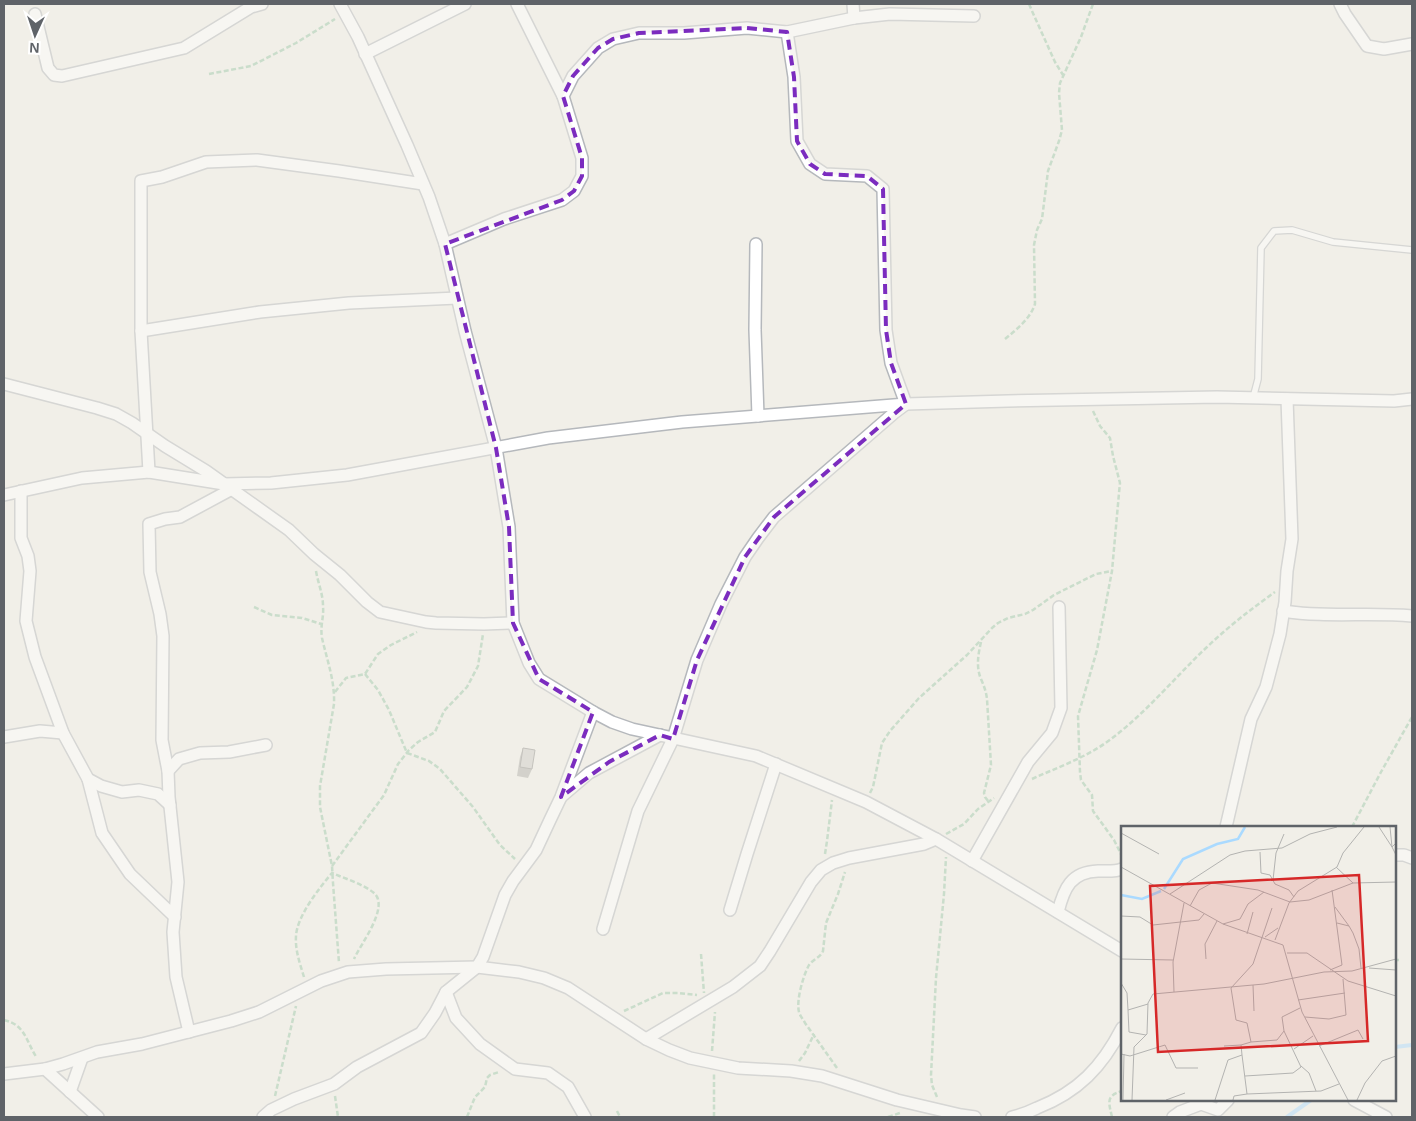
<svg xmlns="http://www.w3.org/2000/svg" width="1416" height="1121" viewBox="0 0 1416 1121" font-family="Helvetica,sans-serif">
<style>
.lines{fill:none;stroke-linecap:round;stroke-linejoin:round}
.stream{stroke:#aadaff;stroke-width:4}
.service-casing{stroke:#b5b8bc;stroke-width:8}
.minor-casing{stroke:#b5b8bc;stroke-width:14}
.path{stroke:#9cc7a9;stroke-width:2.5;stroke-dasharray:5 2.5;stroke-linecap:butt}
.service{stroke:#fff;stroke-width:5.5}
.minor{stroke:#fff;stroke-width:11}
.wall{fill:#afaea9}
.building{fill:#cccac5;stroke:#8f8d8a}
.marked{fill:none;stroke:#7b2cbf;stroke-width:4;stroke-dasharray:10 6;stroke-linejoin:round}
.inset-river{fill:none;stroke:#aadaff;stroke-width:2.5}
.inset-road{fill:none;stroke:#b3b3b1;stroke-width:1}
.view{fill:#d62828;fill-opacity:0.15;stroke:#d62828;stroke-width:2.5}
.inset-edge{fill:none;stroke:#5f6368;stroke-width:2.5}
</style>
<rect width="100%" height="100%" fill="#f1efe8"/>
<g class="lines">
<g class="stream">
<path d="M1395,1047l17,-2"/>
<path d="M1287,1117l24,-17"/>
</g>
<defs>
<path id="service" d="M1253,398l5,-19 3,-131 13,-17 18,-1 41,12 79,8"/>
<g id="minor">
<path d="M340,4l18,33 49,108 22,52 16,47 20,87 31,117 13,79 4,96 16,40 10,16 54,33 19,10 20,7 124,27 110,46 70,37 186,112"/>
<path d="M517,4l46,92"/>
<path d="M853,4l1,14 -67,14 7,45 3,64 13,23 15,10 42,2 16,13 3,141 5,33 15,41"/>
<path d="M1340,4l5,10 22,32 17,3 28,-5"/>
<path d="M35,14l13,54 6,7 8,1 122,-28 67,-41 11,-3"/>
<path d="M854,18l36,-4 84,2"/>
<path d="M365,54l100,-50"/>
<path d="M445,244l59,-25 58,-19 12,-9 8,-15v-18l-19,-62 10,-20 25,-28 15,-9 26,-6h45l63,-5 40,4"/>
<path d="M756,244l-1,86 3,86"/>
<path d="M141,331l119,-19 89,-9 108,-5"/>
<path d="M4,384l93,24 19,6 16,9 33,23 41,25 83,59 25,24 26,21 27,27 13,10 46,10 10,1 48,1 29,-1"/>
<path d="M149,472l-8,-141v-150l21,-4 44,-15 51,-2 82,11 84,13"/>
<path d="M21,491v47l7,18 2,15 -4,50 9,36 28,76 25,46 13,7 21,6 17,-2 19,4 12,11"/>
<path d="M4,495l78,-17 67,-6 75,12 47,-1 76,-8 201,-37 134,-16 224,-18 102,-3 209,-4 177,4 18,-2"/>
<path d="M1283,611c43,7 86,1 129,5"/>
<path d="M4,737l36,-6 23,2"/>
<path d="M168,771l11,-12 21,-6 29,-1 37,-7"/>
<path d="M88,779l14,54 28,41 45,43"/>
<path d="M562,796l27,-23 71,-38"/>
<path d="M1226,827l25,-108 15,-32 14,-53 5,-32 2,-31 5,-32 -5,-140"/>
<path d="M1395,855h9l8,3"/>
<path d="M972,861l56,-99 24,-29 9,-25 -2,-101"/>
<path d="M730,910l17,-56 29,-90"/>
<path d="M1058,912c6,-24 13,-40 40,-41 9,0 17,1 24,-2"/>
<path d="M603,929l35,-118 35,-72 24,-79 24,-56 24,-47 13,-19 16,-21 120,-104 12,-9"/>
<path d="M446,992l10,26 24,26 35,25 33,4 20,14 17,30"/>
<path d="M189,1032l-13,-55 -3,-45 5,-50 -9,-85 -1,-26 -6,-31 1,-104 -3,-22 -10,-42 -1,-48 16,-5 15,-2 52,-28"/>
<path d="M646,1039l87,-52 27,-21 10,-15 41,-69 10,-12 12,-7 16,-5 75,-14 12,-5"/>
<path d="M45,1069l53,48"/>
<path d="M4,1074l41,-5 18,-5 34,-12 45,-8 89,-23 28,-9 62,-31 27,-9 38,-3 91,-2 42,5 25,6 24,10 78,51 23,11 21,8 48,10 53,3 31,5 75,24 64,15 14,2"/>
<path d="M70,1092l12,-34"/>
<path d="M1354,1100l32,17"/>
<path d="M263,1117l8,-7 23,-11 40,-15 23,-17 64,-34 14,-20 11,-21 31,-25 6,-10 22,-62 8,-14 23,-31 14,-30 11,-23 32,-85"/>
<path d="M1012,1117c9,-2 17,-5 25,-9 41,-16 65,-41 85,-80"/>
<path d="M1173,1117l7,-5 21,-8 17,6 10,-10"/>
</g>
</defs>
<use href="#service" class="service-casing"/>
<use href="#minor" class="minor-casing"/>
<g class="path">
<path d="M1029,4l3,7 23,51 8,13"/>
<path d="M209,74l42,-8 45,-23 39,-24"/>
<path d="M1005,339c12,-10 25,-20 30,-35l-1,-59 3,-15 5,-11 6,-48 11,-30 3,-11 -3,-37 1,-10 21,-46 12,-33"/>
<path d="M1093,411l7,15 10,12 3,18 7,27 -1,10 -7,78 -15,79 -19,66 2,56 1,8 11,15 1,16 21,29 8,16"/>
<path d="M316,571c2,12 7,23 7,35 1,12 -3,19 -1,32 5,22 13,43 12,66l-14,82v21l12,59 1,17 6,80"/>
<path d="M254,607l18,8 30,3 19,6"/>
<path d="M981,642c-3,13 -5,25 0,37 3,7 5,12 6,20l4,66 -7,28 1,4 3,4"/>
<path d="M365,674l13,16 11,20 18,43 22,8 11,8 33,38 27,38 15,14"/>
<path d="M335,692l11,-14 19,-4 13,-20 13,-9 26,-13"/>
<path d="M1032,779c24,-11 50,-20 72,-35 39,-27 69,-65 103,-97 21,-20 44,-38 68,-55"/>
<path d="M870,793l3,-6 9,-44 8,-12 29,-33 48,-43 25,-27 6,-5 10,-5 17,-4 8,-4 21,-15 42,-21 16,-3"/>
<path d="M1352,827l29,-55 31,-55"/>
<path d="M946,834l18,-10 14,-15 16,-11"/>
<path d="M825,854l2,-13 5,-41"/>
<path d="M332,866l52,-71 14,-31 11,-14 9,-8 17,-10 9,-21 23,-24 11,-21 5,-32"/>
<path d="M701,954l3,39"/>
<path d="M1395,960h4"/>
<path d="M304,977c-4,-13 -9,-27 -8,-41 1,-20 24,-49 36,-63 14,6 31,11 42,20 16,14 -14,52 -20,66"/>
<path d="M624,1011l39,-18h15l19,2"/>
<path d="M4,1020c22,5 22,22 33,38"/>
<path d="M712,1051l3,-39"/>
<path d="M799,1061l6,-8 9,-19"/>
<path d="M837,1068l-32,-45c-2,-4 -5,-7 -6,-11 -3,-11 4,-36 10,-47 4,-6 11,-7 14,-14l3,-28 12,-29 7,-22"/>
<path d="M275,1096l21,-90"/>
<path d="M335,1096l3,21"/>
<path d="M937,1097l-5,-12 -1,-10 5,-97 8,-84 2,-37"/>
<path d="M617,1111l3,6"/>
<path d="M467,1117l8,-20 10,-10 2,-9 3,-3 9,-3"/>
<path d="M714,1117v-43"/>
<path d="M888,1117l12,-4"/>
<path d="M1112,1117c-3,-14 -7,-21 10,-26"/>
</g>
<use href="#service" class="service"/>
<use href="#minor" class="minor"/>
</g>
<path class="wall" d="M523,748l9,21 -4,9 -11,-2 3,-19z"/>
<path class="building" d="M523,748l12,2 -3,19 -12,-2z"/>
<path d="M0 0H1416V1121H0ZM747,28l40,4 7,45 3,64 13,23 15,10 42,2 16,13 3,141 5,33 15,41 -132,113 -29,40 -48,103 -24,79 -13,-4 -51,27 -48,35 32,-85 -54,-33 -26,-56 -4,-96 -13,-79 -51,-204 117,-44 12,-9 8,-15v-18l-19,-62 10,-20 25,-28 15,-9 26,-6z" fill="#f1efe8" fill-opacity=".55" fill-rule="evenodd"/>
<path class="marked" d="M747,28l40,4 7,45 3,64 13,23 15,10 42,2 16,13 3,141 5,33 15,41 -132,113 -29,40 -48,103 -24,79 -13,-4 -51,27 -48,35 32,-85 -54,-33 -26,-56 -4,-96 -13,-79 -51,-204 117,-44 12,-9 8,-15v-18l-19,-62 10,-20 25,-28 15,-9 26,-6z"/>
<g transform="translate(1121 826)">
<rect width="275" height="275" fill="#f1efe8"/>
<path class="inset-river" d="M43,63l19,-30 34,-15 21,-5 7,-12M0,69l21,4 19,-8"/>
<path class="inset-road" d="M258,1l13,20 4,-4M269,1l2,20 4,8M0,7l38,21M139,26l1,21 9,2 5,9 14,6 5,7M0,41l102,57 60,21 19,67 46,88M215,41l17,16M152,54l3,-27 8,-19M49,68l60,-39 15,-4 37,-3 28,-14 27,-7M69,80l9,-16 13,-7 46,7 32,12 19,-2 44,-17 43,-1M214,81l14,19M0,90l19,1 13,8 46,-5 5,-6M216,97l12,3 4,7 6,16 2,19M102,98l17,-5 8,-15 16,-12M126,108l6,-22M144,111l13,-9M154,114l14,-37 9,-12 39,-24 6,-14 21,-26M166,127h20l41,28 48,15M0,133l52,1M85,133l-1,-15 12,-23M248,142l27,2M209,144l12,-5 -10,-75M0,157l6,10 1,17 20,-6M132,159l1,26M110,162l22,-24 19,-56M53,166l-1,-30 11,-59M177,174l47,-7M7,184l1,22 17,3M184,191l24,2 17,-4 -3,-36M130,216l26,-2 7,-9 -2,-14 18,-9M103,220l17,-1M198,220l39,-16 5,9M173,223l19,-13M0,228l9,2 35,-11 11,23h22M121,229l5,39M180,240l8,7 7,18M124,250l48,-3 8,-6 -17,-36M2,274l1,-46M11,274l2,-53 13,-13 1,-31 5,-9 111,-10 60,-12 28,-1 44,-12M45,274l19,-7M94,274l13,-40 14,-5 -1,-10 10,-3 -4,-19 -11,-3 -5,-32M112,274l1,-4 13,-2 74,-3 18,-7M236,274l8,-17 17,-22 14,-5"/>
<path class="view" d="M238,49l9,166 -210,11 -8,-166z"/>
<rect width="275" height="275" class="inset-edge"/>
</g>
<rect width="1416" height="1121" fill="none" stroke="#5f6368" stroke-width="10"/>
<g transform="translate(35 35) rotate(183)" stroke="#ffffff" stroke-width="4" paint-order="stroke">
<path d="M0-4L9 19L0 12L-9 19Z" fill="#5f6368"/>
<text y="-8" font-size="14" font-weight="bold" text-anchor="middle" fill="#5f6368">N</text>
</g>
</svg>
